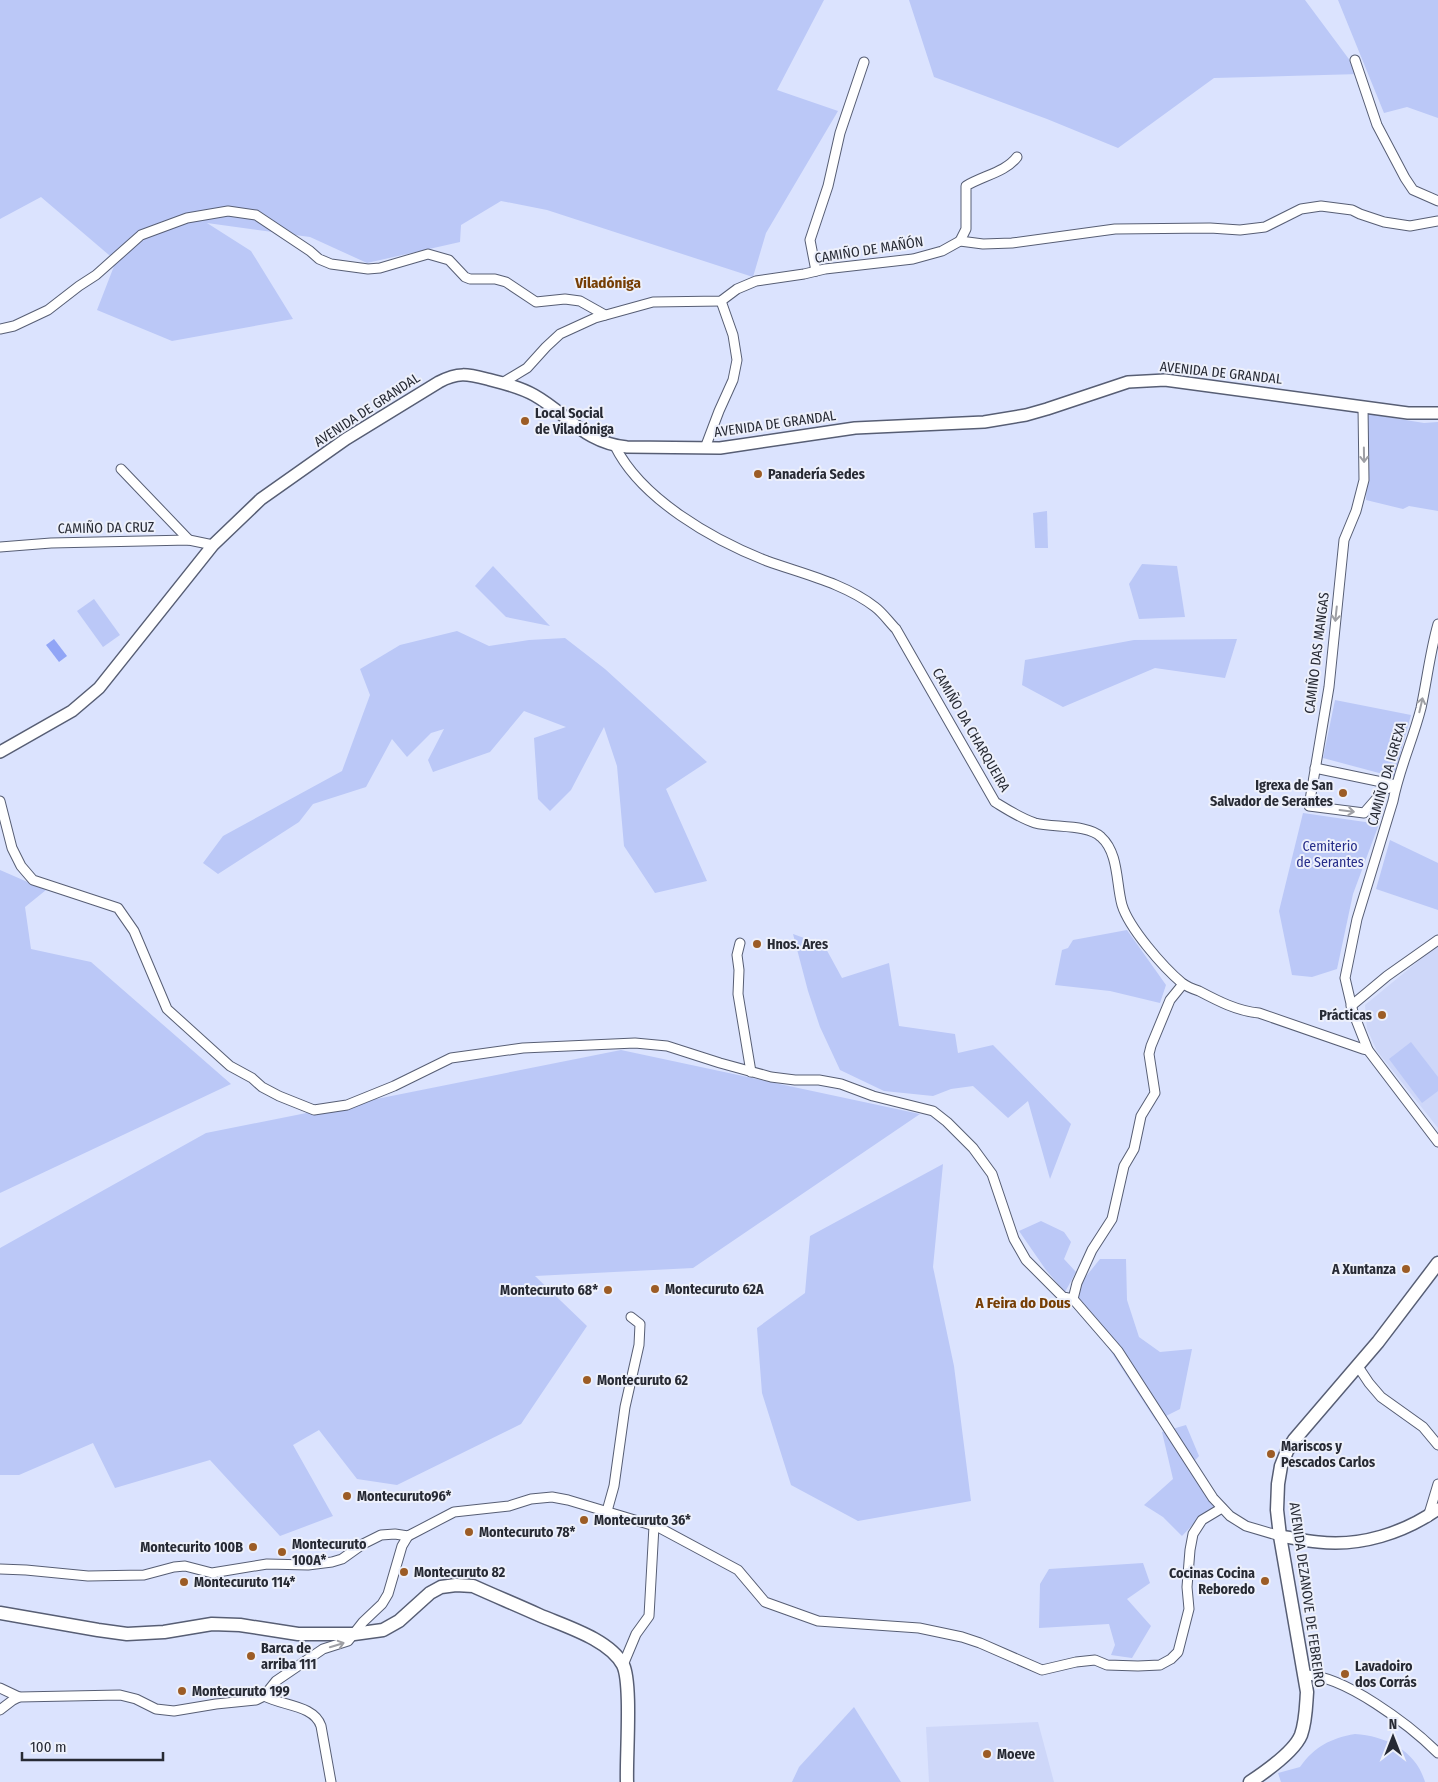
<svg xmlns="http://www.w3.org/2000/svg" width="1438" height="1782" viewBox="0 0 1438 1782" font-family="'Fira Sans Condensed',sans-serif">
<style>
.built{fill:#ced7f9}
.green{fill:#bbc8f7}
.water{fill:#91a5f6}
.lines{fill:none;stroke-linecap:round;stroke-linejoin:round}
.minor-casing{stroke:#575e74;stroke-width:11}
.tertiary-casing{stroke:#575e74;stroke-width:14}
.secondary-casing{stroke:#575e74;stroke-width:15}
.minor{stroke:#fff;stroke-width:9}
.tertiary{stroke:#fff;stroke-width:11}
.secondary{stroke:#fff;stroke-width:12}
.oneway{stroke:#9e9fa4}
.poi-dot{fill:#9c5c25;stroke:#edf0fb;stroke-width:2}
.labels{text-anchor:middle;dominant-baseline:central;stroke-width:4;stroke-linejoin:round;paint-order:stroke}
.street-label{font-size:14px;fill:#272a34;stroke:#edf0fb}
.poi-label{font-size:14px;font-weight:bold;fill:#272a34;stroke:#edf0fb;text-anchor:start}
.park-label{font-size:14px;fill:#272e8a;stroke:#edf0fb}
.neighbourhood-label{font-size:15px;font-weight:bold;fill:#763e04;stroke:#edf0fb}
</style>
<rect width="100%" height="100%" fill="#dbe3fe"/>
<g class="built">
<path d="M1438,945v183l-61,-77 -10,-22 -2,-24z"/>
<path d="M1038,1722l16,60h-125l-3,-55z"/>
</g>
<g class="green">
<path d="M0,0h824l-47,90 61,21 -72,122 -13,44 -206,-67 -46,-9 -40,24 -1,17 -93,21 -57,-26 -103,-14 44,28 42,68 -121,22 -75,-31 19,-49 -75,-64 -41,22z"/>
<path d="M909,0h396l55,74 -146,4 -96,70 -71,-29 -113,-42z"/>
<path d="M1338,0h100v118l-31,-11 -23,6z"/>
<path d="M1368,414l56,9 14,-1v89l-29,-5 -6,3 -37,-9z"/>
<path d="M1047,511l1,37h-13l-2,-35z"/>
<path d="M1142,564l35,2 8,51 -46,2 -10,-35z"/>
<path d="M493,566l57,60 -44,-9 -31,-31z"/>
<path d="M94,599l26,36 -17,12 -26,-36z"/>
<path d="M457,631l32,15 40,-6 36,-2 40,31 102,93 -41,27 41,92 -52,12 -31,-47 -7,-80 -13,-39 -33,63 -21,21 -12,-12 -4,-61 32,-11 -42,-16 -34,41 -57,20 -5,-12 16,-31 -13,4 -24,24 -15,-18 -26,48 -53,17 -14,18 -81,52 -15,-11 20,-27 119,-65 28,-76 -10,-26 40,-24z"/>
<path d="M1237,639l-12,39 -70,-10 -92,39 -41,-22 3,-25 109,-20z"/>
<path d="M1335,700l76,15 -17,62 -71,-19z"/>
<path d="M1303,813l76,11 -26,70 -16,75 -25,8 -20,-2 -13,-64z"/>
<path d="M1390,840l48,23v47l-62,-21z"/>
<path d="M0,870l46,20 -21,17 6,42 60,13 140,122 -231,109z"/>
<path d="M1127,930l39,55 -6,18 -50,-12 -55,-6 7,-35 6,-2 5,-8z"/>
<path d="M793,934l31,11 18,33 47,-15 10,63 56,8 3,19 35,-8 78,79 -21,55 -22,-78 -20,17 -35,-32 -22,3 -18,7 -49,-5 -44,-21 -20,-43 -12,-36z"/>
<path d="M1411,1042l27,35v14l-16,12 -33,-44z"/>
<path d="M621,1050l299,64 -227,154 -158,8 52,50 -66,98 -124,61 -40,-6 -38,-49 -26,15 40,71 -53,20 -70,-76 -95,28 -22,-45 -74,32h-19v-227l206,-115z"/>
<path d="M943,1164l-10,103 21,99 17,135 -113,20 -67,-36 -29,-92 -5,-65 48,-35 5,-57z"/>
<path d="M1041,1221l23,11 7,10 -7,17 12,13 -11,20 -19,-22 -27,-39z"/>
<path d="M1100,1259h26l1,41 12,37 21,15 32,-3 -12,60 -24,12 -50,-77 -39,-44z"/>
<path d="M1186,1425l13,31 -10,11 25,40 -12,8 -20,21 -19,-19 -19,-12 29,-26 -11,-47z"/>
<path d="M1143,1563l7,20 -23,16 24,27 -19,32 -21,-3 4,-10 -6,-21 -70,4 1,-44 9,-15z"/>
<path d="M854,1707l47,75h-109l7,-15z"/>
<path d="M1355,1734c30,2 61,16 70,48h-144l-3,-9 22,-6c14,-20 31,-29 55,-33z"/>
</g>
<path class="water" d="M54,639l13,17 -8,6 -13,-17z"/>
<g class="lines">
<defs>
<g id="minor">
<path d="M1355,60l22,65 28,53 8,12 25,11"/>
<path d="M960,241l6,-12v-43c16,-10 40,-14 51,-29"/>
<path d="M816,271l-6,-31 18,-54 12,-53 24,-71"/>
<path d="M0,329l14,-3 34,-16 31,-24 17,-11 45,-40 46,-17 41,-7 28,4 54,36 9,8 12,5 37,5 12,-1 48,-14 21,6 16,17 5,2h25l11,3 30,20 29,-3 15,2 25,14"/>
<path d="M502,383l25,-15 19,-21 14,-13 35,-16 58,-16 68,-1 16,-12 19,-8 48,-7 21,-5 88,-10 29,-8 18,-10 23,3 29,-1 103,-14 95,-1 30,2 25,-3 36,-18 20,-3 31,4 8,4 24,8 26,4 28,-5"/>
<path d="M1363,407l1,73 -8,31 -12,29 -15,147 -20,119 55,7 20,-23 12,-5"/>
<path d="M615,446c26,53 98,94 152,115 36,13 77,22 108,46 8,6 14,15 21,22l99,173c13,8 25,16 40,21 18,5 53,1 66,14 18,16 15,47 21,68 7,23 41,62 60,78 4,3 11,6 17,8 19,10 38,20 60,22l104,36 5,1"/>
<path d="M705,448l14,-37 14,-31 4,-20 -4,-25 -12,-34"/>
<path d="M121,469l68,71"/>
<path d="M0,547l51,-4 138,-3 24,5"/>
<path d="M1438,624c-8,28 -11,56 -17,84 -8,32 -22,61 -28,93l-36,118 -12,59 8,34 15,38 70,92"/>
<path d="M1315,768l81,17"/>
<path d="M0,801l12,47 9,18 12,14 85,28 16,23 33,78 63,57 22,12 10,9 17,9 35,14 33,-5 47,-19 57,-28 72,-10 112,-5 32,3 53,17 51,14 24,3h24l22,4 32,12 60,15 14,11 26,26 19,26 22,65 12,21 37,37 10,2 45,52 95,147 17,18 16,10 34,10"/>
<path d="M740,943l-3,12 2,15 -1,24 13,78"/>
<path d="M1351,1006l36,-30 51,-36"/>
<path d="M1073,1299l4,-16 15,-33 20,-31 12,-53 10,-17 7,-33 14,-23 -6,-39 2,-8 19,-46 13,-16"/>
<path d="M1357,1365l12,18 12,14 42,30 15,18"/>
<path d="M607,1511l7,-25 11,-79 14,-62 1,-21 -9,-7"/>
<path d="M1428,1517l10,-33"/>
<path d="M0,1569l26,1 62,6 56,-1 30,-8 11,-1 27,7 55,-9 41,1 24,-3 10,-3 21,-15 18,-9 14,-1 13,2 46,-24 55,-6 22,-7 21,-2 16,3 90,27 80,43 27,32 53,19 101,7 43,9 18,6 62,27 34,-8 19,-2 12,5 31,1 22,-1 11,-6 7,-7 11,-43 -2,-22 3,-37 3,-16 9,-14 20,-12"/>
<path d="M623,1665l13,-31 13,-18 5,-90"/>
<path d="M1304,1675c39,-1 107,51 134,78"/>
<path d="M0,1688l19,9"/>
<path d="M264,1696c19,10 50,9 57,30l10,56"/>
<path d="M0,1710l13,-10 6,-3 101,-2 16,4 20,10 18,2 42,-7 40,-4 8,-4 12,-15 47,-32 25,-8 15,-19 19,-18 6,-10 14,-48 6,-10"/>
</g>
<g id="tertiary">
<path d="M0,752l72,-41 27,-23 114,-143 48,-46 85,-60 93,-57c19,-10 28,-8 48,-3 16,4 33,8 47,16 34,19 50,48 93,52l93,1 135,-20 129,-6 42,-7 21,-6 81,-27 37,-2 243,33h30"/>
<path d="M1280,1536c13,2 25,5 38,6 42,5 86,-9 120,-33"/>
</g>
<g id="secondary">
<path d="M0,1613l98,17 29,4 37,-2 48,-8 28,1 58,9h56l29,-4 16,-9 31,-28 11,-6 15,-2 17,1c22,10 44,19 66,29 25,11 70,24 84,50 9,18 3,92 4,117"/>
<path d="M1250,1782c15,-10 44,-30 51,-47 5,-14 5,-29 6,-43l-27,-156 -3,-26 1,-26 3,-18 6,-15 7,-11 84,-98 60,-79"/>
</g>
</defs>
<use href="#minor" class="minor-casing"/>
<use href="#tertiary" class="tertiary-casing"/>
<use href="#secondary" class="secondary-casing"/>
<use href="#minor" class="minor"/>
<use href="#tertiary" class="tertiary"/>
<use href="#secondary" class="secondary"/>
</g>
<defs><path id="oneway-shaft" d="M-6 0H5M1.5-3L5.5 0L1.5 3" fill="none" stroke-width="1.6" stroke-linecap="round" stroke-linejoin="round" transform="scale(1.25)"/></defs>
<g class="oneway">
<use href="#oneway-shaft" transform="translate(1364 455) rotate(89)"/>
<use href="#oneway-shaft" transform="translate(1336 614) rotate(96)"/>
<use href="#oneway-shaft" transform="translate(1421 705) rotate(-77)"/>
<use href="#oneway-shaft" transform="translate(1347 811) rotate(7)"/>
<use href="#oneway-shaft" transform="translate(337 1645) rotate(-17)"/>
</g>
<g class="poi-dot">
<circle cx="525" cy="421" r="5"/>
<circle cx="758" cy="474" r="5"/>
<circle cx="1343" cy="793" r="5"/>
<circle cx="757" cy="944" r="5"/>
<circle cx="1382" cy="1015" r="5"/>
<circle cx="1406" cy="1269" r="5"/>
<circle cx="655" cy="1289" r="5"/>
<circle cx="608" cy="1290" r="5"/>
<circle cx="587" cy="1380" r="5"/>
<circle cx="1271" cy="1454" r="5"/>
<circle cx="347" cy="1496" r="5"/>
<circle cx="584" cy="1520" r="5"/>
<circle cx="469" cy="1532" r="5"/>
<circle cx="253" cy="1547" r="5"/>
<circle cx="282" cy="1552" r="5"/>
<circle cx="404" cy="1572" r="5"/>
<circle cx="1265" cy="1581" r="5"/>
<circle cx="184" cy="1582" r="5"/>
<circle cx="251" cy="1656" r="5"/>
<circle cx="1345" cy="1674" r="5"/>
<circle cx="182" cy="1691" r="5"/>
<circle cx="987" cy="1754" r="5"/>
</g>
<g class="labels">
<g class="street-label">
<text transform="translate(869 250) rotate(-9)">CAMIÑO DE MAÑÓN</text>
<text transform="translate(1221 373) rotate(6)">AVENIDA DE GRANDAL</text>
<text transform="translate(367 410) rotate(-33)">AVENIDA DE GRANDAL</text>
<text transform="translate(775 424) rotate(-8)">AVENIDA DE GRANDAL</text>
<text transform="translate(106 528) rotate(-1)">CAMIÑO DA CRUZ</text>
<text transform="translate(1317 653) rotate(-83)">CAMIÑO DAS MANGAS</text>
<text transform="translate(971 730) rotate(60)">CAMIÑO DA CHARQUEIRA</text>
<text transform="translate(1387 774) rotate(-74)">CAMIÑO DA IGREXA</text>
<text transform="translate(1307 1595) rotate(82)">AVENIDA DEZANOVE DE FEBREIRO</text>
</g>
<g class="poi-label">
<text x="535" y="413">Local Social<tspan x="535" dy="16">de Viladóniga</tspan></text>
<text x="768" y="474">Panadería Sedes</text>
<text x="1333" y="785" text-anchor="end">Igrexa de San<tspan x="1333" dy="16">Salvador de Serantes</tspan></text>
<text x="767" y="944">Hnos. Ares</text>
<text x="1372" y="1015" text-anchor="end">Prácticas</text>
<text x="1396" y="1269" text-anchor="end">A Xuntanza</text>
<text x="665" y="1289">Montecuruto 62A</text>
<text x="598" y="1290" text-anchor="end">Montecuruto 68*</text>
<text x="597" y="1380">Montecuruto 62</text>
<text x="1281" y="1446">Mariscos y<tspan x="1281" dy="16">Pescados Carlos</tspan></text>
<text x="357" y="1496">Montecuruto96*</text>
<text x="594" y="1520">Montecuruto 36*</text>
<text x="479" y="1532">Montecuruto 78*</text>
<text x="292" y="1544">Montecuruto<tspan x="292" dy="16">100A*</tspan></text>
<text x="243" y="1547" text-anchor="end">Montecurito 100B</text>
<text x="414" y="1572">Montecuruto 82</text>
<text x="1255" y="1573" text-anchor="end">Cocinas Cocina<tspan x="1255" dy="16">Reboredo</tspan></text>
<text x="194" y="1582">Montecuruto 114*</text>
<text x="261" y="1648">Barca de<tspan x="261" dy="16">arriba 111</tspan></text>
<text x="1355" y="1666">Lavadoiro<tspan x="1355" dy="16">dos Corrás</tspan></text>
<text x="192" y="1691">Montecuruto 199</text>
<text x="997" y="1754">Moeve</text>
</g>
<g class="park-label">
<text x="1330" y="846">Cemiterio<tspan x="1330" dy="16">de Serantes</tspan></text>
</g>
<g class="neighbourhood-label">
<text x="608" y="283">Viladóniga</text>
<text x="1023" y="1303">A Feira do Dous</text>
</g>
</g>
<g transform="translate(1393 1737)" stroke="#edf0fb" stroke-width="4" paint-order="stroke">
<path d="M0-4L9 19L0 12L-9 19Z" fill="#272a34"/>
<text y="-8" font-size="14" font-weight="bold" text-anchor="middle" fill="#272a34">N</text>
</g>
<path d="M22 1752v8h141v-8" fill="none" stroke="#272a34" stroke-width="2.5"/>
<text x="30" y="1752" font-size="15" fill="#272a34" stroke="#edf0fb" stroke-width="4" paint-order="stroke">100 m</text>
</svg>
